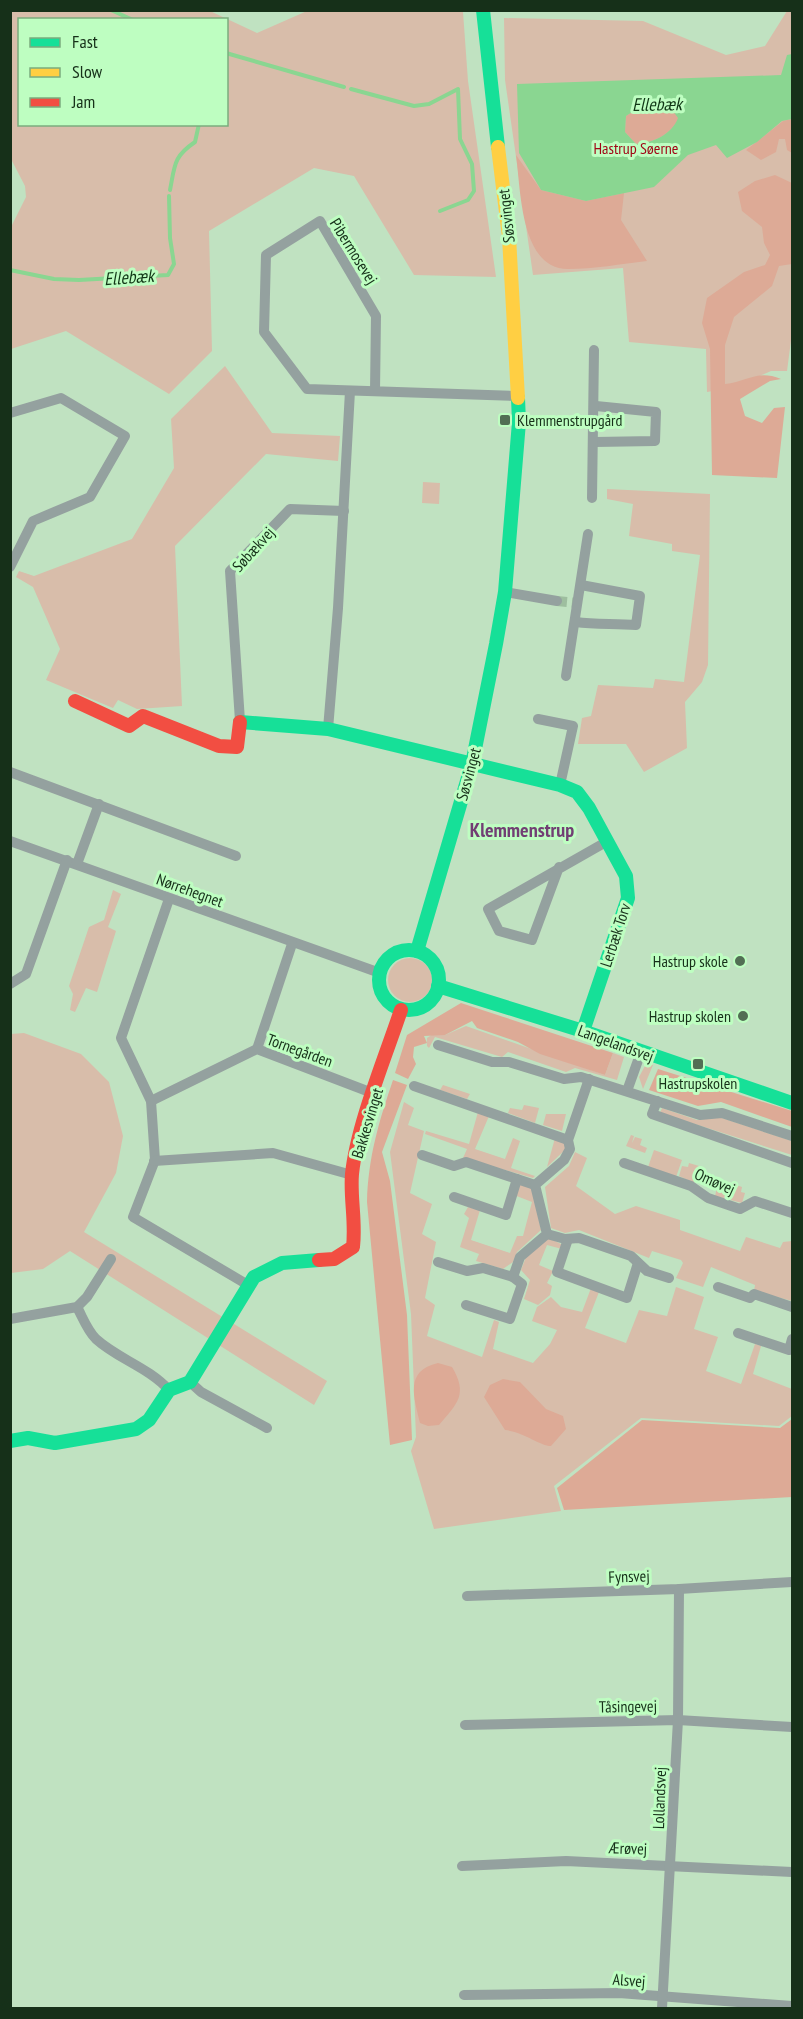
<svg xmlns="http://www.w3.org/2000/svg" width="803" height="2019" viewBox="0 0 803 2019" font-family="'PT Sans Narrow',sans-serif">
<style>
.green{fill:#d8bdaa;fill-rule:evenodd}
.forest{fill:#ddaa96}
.water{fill:#8ad691;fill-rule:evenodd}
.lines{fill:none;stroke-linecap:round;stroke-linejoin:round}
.stream{stroke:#8ad691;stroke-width:4}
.street-tunnel{stroke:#9ebe9f;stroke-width:10;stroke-dasharray:10 5;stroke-linecap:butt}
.street{stroke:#94a19f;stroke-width:10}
.fast{stroke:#16e098;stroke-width:14}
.slow{stroke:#ffcf43;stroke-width:14}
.jam{stroke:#f24e42;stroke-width:14}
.poi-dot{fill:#526e54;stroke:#befec1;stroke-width:2}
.labels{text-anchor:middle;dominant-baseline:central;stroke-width:6;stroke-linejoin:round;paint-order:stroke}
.park-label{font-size:16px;fill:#a10616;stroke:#befec1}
.street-label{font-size:16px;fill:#163019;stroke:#befec1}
.poi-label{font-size:16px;fill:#163019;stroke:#befec1;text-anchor:end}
.water-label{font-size:18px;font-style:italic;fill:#103615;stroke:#befec1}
.quarter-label{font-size:20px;font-weight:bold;fill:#713f73;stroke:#befec1}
</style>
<rect width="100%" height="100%" fill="#c0e2c1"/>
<g class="green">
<path d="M456,10l7,2 5,69 28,196 -82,-2 -60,-99 -40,-8 -105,63 3,120 -43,43 -103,-63 -55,18v-122l15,-30 -1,-11 -14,-27v-148h199l47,22 50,-22zM20,20h206v104h-206z"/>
<path d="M787,11h5v322l-5,38h-16l-36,16 -28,5 -1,-43 -77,-7 -6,-74 -90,7 -28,-195 -1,-62 139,3 83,34 39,-9z"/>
<path d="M225,366l47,67 68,3 -2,25 -72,-7 -91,92 7,160 -45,3 -19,-9 -5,8 -67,-28 14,-31 -27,-62 -17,-10 3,-6 15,5 98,-37 42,-71 -3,-49z"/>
<path d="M423,482l17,1 -1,21 -17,-1z"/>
<path d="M607,489l103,5 -2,171 -6,17 -17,20 2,46 -43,24 -18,-28h-48l4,-26 9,-2 7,-31 55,3 2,-9 29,3 16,-127 -28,-4v-7l-43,-8 4,-32 -26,-5z"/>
<path d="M113,890l8,4 -13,33 8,4 -19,61 -11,-4 -11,24 -5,-2 3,-16 -4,-8 20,-59 15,-7z"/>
<circle cx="410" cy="980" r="22"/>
<path d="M466,1026l139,49 8,-22 11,4 -7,23 -42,-12 -9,4 -58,-20 -6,5 -67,-20 -6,11 -2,-2v-8l6,-4 12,1z"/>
<path d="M24,1033l57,21 28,28 14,54 -7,37 -32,59 243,149 -13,24 -244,-154 -27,18 -32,4v-239z"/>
<path d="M646,1064l7,1 -10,24 -4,-12z"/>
<path d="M443,1085l27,9 -3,5 -27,-9z"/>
<path d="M404,1102l10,6 -6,17 16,6 -14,62 22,11 -10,30 14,8 -11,56 10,7 -8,31 55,21 12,-37 5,2 -6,27 40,14 17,-19 7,-14 -25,-9 5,-14 14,-10 10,10 21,5 9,-24 8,4 -14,36 41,15 13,-33 28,6 9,-29 28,10 -10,32 24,8 -12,34 35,13 14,-40 6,2 -8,28 39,15v27l-13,10 -138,-8 -87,68 7,25 -127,18 -23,-78 5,-14 -5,-123 -21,-162z"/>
<path d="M524,1105l15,3 -4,15 -27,-10 2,-5 12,2z"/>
<path d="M662,1108l35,12 22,-3 73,24v14l-132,-42z"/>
<path d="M478,1112l11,4 -14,33 30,10 8,-21 7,3 -9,27 24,8 -2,2 -70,-20 4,-9 -42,-15 1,-3 43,13z"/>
<path d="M546,1114h20l-4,17 -19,-6z"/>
<path d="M631,1135l3,1 -2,7 3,-6 7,2 -2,6 7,3 -2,5 -19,-7z"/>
<path d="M555,1138l11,5 1,5 -20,19z"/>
<path d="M654,1150l28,10 -6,17 -28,-10z"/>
<path d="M575,1152l12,6 -11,28 39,28 21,-8 44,14v10l60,21 6,-14 34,11 3,-6 9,-1v60l-38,-10 1,-6 -44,-18 -8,20 -27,-9 7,-15 -2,-3 -29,-9 -3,7 -70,-28 -14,3 -14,-5 -6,-41 24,-21z"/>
<path d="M689,1163l10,3 -5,17 -15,-7 3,-10 6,1z"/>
<path d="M719,1179l23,8 -1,5 4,1 -3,10 -27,-7z"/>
<path d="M519,1183l13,5 9,42 -24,22 -4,10 -10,7 -27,-8 3,-7 -19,-7 9,-29 -5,-4 4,-7 12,3 -9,30 39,13 7,-17h6l9,-34 -18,-7z"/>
<path d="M549,1238l12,6 1,5 -15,-4 -8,20 14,6 -6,12 5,3 -2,9 -12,10 -14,-6 6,-19 -9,-10 5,-13z"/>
</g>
<g class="forest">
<path d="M648,102l22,5 9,11c-7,16 -26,25 -43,26l-11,-12 1,-16z"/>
<path d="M792,119v34l-5,-3 -2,-11h-6l-3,13 -15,8 -15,-10 37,-29z"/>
<path d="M516,155l25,35 45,11 38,-8 -3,27 26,41c-26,3 -53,8 -79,8 -48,0 -47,-79 -52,-114z"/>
<path d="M775,175l17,8v81l-13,2 -7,20 -38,31 -9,28v39c22,-2 32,-15 56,-5l-11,2 -30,18 5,17 17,7 12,-15 11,-1 -8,71 -65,-3 -2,-126 -8,-26 5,-25 37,-26 21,-7 5,-10 -6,-12 -2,-16 -20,-16 -4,-19 17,-11z"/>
<path d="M461,1003l152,50 -8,22 -65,-21 -22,-12 -41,-14 -5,-7 -27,14 -21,1 3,7 -13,4 -1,10 3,7 -8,15 -13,-6 12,-38z"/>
<path d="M658,1069l134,42v16l-71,-25 -23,4 -49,-16z"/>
<path d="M393,1080l14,5 -25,67 8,29 17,134 5,125 -22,5 -23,-243c1,-44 12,-81 26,-122z"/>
<path d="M438,1363l14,4c16,27 6,36 -13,58l-11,1 -8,-3c-6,-26 -16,-52 18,-60z"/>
<path d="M503,1379l17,3 26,27 17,7 3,13 -15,17c-11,0 -27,-14 -46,-16l-21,-33 6,-12z"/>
<path d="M792,1419v78l-228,13 -7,-22 85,-68 138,8z"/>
</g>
<path class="water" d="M792,54v65l-10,2 -25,21 -30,16 -11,-13 -28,10 -34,32 -68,14 -45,-11 -22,-37 -2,-69 264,-9 6,-20zM648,102l22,5 8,11c-6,16 -25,25 -42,26l-11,-12 1,-16z"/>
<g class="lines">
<g class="stream">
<path d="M111,10l22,10"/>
<path d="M226,53l118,34"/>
<path d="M351,89l63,17 15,-2 29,-15 2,50 12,25 2,27 -6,9 -28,11"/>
<path d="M170,190c5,-25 3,-33 25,-48l4,-18"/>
<path d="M10,270l44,9 25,1 89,-5 6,-11 -4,-26 -1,-42"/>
</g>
<g class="street-tunnel">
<path d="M573,423l22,1"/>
<path d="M557,601l21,2"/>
</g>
<g class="street">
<path d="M375,391l1,-75 -56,-95 -54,34 -2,77 43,57 211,7"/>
<path d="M10,413l51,-15 64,38 -35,61 -57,24 -23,46"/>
<path d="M519,422l54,1"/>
<path d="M595,442l60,-1 1,-29 -60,-6"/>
<path d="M592,498l2,-148"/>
<path d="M505,592l52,9"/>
<path d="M576,622c20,3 40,1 60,3l4,-29 -59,-11"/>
<path d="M566,676l22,-142"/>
<path d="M538,719l35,7 -13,59"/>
<path d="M240,721l-10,-150 60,-62 54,2"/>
<path d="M328,729l10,-121 12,-217"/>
<path d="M10,772l226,84"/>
<path d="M10,841l370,132"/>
<path d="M77,864l22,-60"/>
<path d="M559,867l-27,73 -33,-9 -11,-22 118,-67"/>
<path d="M169,899l-48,139 30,63 4,59 -22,57 115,68"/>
<path d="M10,984l16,-10 41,-114"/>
<path d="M438,1045l54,17h17l55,17 17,-2 119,38 22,-2 70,23"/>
<path d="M257,1049l35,-105"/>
<path d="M414,1086l154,54"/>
<path d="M627,1091l14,-39"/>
<path d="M151,1101l106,-52 118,45"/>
<path d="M657,1101l-5,13 140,49"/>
<path d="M422,1155l32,11 12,-4 69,23"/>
<path d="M154,1161l119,-8 79,22"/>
<path d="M624,1163l67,23 17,12 32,11 15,-8 37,12"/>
<path d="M454,1197l52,18 11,-36"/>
<path d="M547,1234l18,5 14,-1 52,18 16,15 22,7"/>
<path d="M568,1239l-11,33 70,26 11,-35"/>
<path d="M438,1262l29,9 16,-3 30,9"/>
<path d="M718,1287l32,11 4,-4 38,13"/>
<path d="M466,1305l44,14 12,-35 -9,-7 7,-20 27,-23 -12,-49 29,-25 6,-11 -2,-9 21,-61"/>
<path d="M77,1307c6,11 10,23 19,32 22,20 52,28 73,51"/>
<path d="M10,1319l67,-12 10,-10 24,-38"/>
<path d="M738,1333l51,17 3,-11"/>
<path d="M190,1382l11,10 66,36"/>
<path d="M467,1596l212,-7 113,-7"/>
<path d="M465,1725l213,-5 114,7"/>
<path d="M462,1866l104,-5 226,11"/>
<path d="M464,1995l155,-2 173,13"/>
<path d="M662,2008l16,-288 1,-131"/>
</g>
<g class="fast">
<path d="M483,10l15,137"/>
<path d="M240,722l88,7 232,56 17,7 12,16 37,68 2,22 -45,133"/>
<circle cx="409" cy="980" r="30"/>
<path d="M417,951l55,-187 24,-120 9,-52 14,-170 -1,-24"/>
<path d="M438,986l145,45 209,72"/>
<path d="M10,1441l18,-3 27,5 81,-14 13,-9 20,-30 21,-8 64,-105 28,-14 37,-3"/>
</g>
<path class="slow" d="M498,147l11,90 9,161"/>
<g class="jam">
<path d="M75,701l54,25 14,-10 76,30 18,1 3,-25"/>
<path d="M319,1260l15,-1 19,-12c3,-26 -3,-49 -1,-73 5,-49 33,-116 49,-164"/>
</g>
</g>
<g class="poi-dot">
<rect x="499" y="414" width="12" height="12" rx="3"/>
<circle cx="740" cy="961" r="6"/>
<circle cx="743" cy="1016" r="6"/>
<rect x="692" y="1058" width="12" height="12" rx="3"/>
</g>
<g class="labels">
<g class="park-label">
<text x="636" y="148">Hastrup Søerne</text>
</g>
<g class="street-label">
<text transform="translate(506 216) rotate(-96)">Søsvinget</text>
<text transform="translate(354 251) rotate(58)">Pibermosevej</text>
<text transform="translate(253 549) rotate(-48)">Søbækvej</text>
<text transform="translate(468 774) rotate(-75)">Søsvinget</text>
<text transform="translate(190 890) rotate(20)">Nørrehegnet</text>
<text transform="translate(615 935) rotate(-72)">Lerbæk Torv</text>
<text transform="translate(616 1043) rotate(20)">Langelandsvej</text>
<text transform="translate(300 1050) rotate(20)">Tornegården</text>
<text transform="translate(367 1123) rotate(-73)">Bakkesvinget</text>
<text transform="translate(715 1181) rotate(24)">Omøvej</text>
<text transform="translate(629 1576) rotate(-2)">Fynsvej</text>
<text transform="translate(628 1706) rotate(-1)">Tåsingevej</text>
<text transform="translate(659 1798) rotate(-88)">Lollandsvej</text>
<text transform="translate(628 1848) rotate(2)">Ærøvej</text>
<text transform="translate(629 1980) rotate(4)">Alsvej</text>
</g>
<g class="poi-label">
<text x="517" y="420" text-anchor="start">Klemmenstrupgård</text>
<text x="728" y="961">Hastrup skole</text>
<text x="731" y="1016">Hastrup skolen</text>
<text x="698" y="1083" text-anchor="middle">Hastrupskolen</text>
</g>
<g class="water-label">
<text transform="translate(657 104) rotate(-1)">Ellebæk</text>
<text transform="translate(129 277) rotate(-4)">Ellebæk</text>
</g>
<g class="quarter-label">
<text x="522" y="830">Klemmenstrup</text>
</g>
</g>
<rect width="803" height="2019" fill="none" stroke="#163019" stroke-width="24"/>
<rect x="18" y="18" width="210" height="108" fill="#befec1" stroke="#7bac7e" stroke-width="1.5"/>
<rect x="30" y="38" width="30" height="9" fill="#16e098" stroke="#7bac7e" stroke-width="1.5"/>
<text x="72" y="48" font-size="18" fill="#163019">Fast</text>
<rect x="30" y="68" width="30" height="9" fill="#ffcf43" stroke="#7bac7e" stroke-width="1.5"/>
<text x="72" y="78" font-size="18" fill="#163019">Slow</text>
<rect x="30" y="98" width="30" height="9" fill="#f24e42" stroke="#7bac7e" stroke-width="1.5"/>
<text x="72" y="108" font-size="18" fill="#163019">Jam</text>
</svg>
